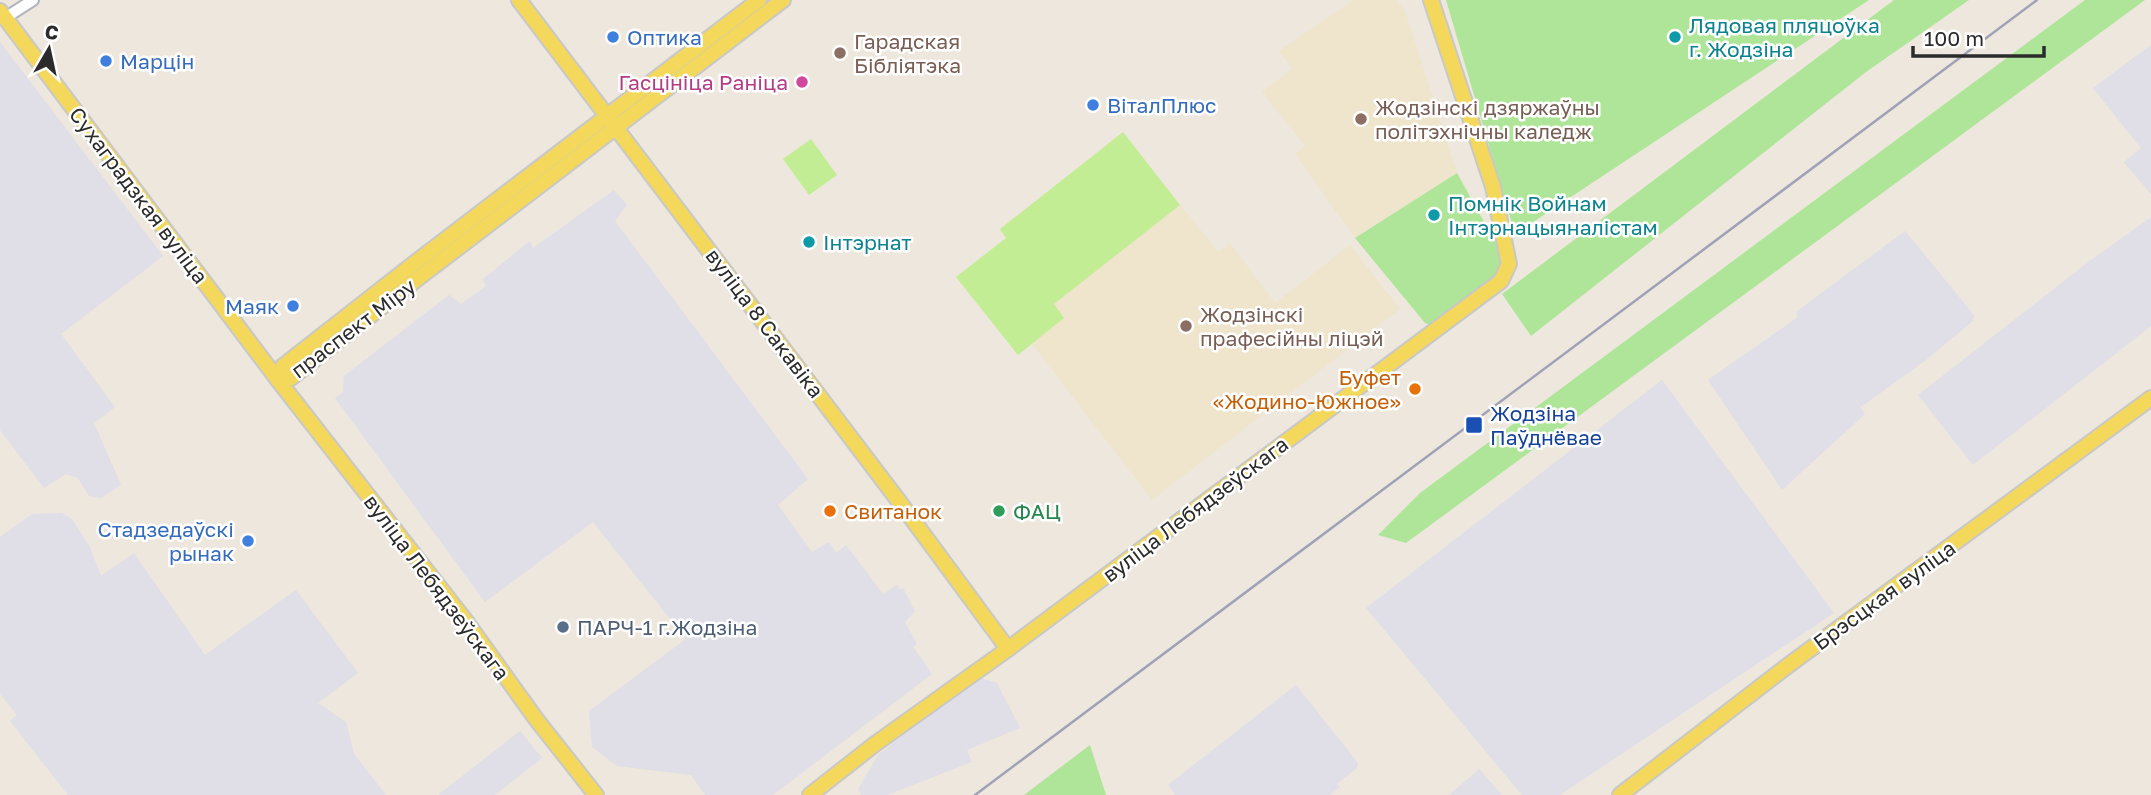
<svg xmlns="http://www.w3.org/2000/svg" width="2151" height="795" viewBox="0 0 2151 795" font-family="'Golos Text',sans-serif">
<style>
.industrial{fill:#e0dee6}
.education{fill:#efe5cc}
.green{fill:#afe598}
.pitch{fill:#c3ed94}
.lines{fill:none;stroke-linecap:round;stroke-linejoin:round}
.minor-casing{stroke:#b1b3bf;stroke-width:14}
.major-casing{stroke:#c8c8c8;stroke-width:18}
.minor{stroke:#fff;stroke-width:10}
.major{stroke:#f4d85b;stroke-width:14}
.rail{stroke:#9fa2b6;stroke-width:2.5}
.shop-dot{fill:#3f7fe0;stroke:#fff;stroke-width:2.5}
.culture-dot{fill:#0f9aa8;stroke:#fff;stroke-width:2.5}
.education-dot{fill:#8d6e63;stroke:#fff;stroke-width:2.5}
.hotel-dot{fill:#d1479c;stroke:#fff;stroke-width:2.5}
.food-dot{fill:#e8710a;stroke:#fff;stroke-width:2.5}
.transit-dot{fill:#1a4fb4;stroke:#fff;stroke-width:2.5}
.leisure-dot{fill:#2e9e5b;stroke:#fff;stroke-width:2.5}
.service-dot{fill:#5c6f8a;stroke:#fff;stroke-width:2.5}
.labels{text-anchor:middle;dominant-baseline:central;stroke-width:5;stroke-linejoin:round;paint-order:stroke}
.culture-label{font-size:21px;fill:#0d838f;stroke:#fff;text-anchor:start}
.shop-label{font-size:21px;fill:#366cbe;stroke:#fff;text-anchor:start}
.education-label{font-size:21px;fill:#785e54;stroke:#fff;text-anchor:start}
.hotel-label{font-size:21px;fill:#b23c85;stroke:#fff;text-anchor:end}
.street-label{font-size:21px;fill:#2b2b2b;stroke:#fff}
.food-label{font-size:21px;fill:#c56008;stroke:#fff;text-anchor:end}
.transit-label{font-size:21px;fill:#164399;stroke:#fff;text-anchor:start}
.leisure-label{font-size:21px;fill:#27864d;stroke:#fff;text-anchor:start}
.service-label{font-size:21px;fill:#4e5e75;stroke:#fff;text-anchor:start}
</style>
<rect width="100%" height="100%" fill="#ede7dd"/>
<g class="industrial">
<path d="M0,42l163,214 -102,78 54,73 -21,16 27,62 -20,13 -12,-2 -11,-18 -12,-4 -22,14 -44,-58z"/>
<path d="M2151,45v149l-27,-32 17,-14 -48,-60z"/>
<path d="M614,190l13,15 -12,16 193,258 -30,26 34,47 17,-10 7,11 10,-8 37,49 14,-9 4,5 2,-2 12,23 -10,11 12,22 -4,3 19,27 -159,121h-68l-14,-20 -74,-9 -25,-19 -3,-36 97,-72 -93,-117 -108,80 -150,-204 8,-6 1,-16 105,-81 12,9 25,-18 -3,-7 47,-38 3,7z"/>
<path d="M2151,217v109l-178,139 -55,-70 169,-132z"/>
<path d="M1905,231l69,84 -1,6 -47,39 -65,47 -11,-15 15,22 -83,76 -74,-110 90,-63 -2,-5z"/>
<path d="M1662,380l172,233 -274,182h-38l-156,-187z"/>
<path d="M62,513l10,6 18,28 11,29 33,-23 71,102 91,-65 62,83 -40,30 28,19 8,32 32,41h-318l-58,-74 7,-6 -17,-21v-157l32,-23z"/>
<path d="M981,678l16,5 23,45 -53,22 5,12 -85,33h-26l-3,-6 20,-34 42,-34z"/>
<path d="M1296,685l62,78 -1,5 -20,16 3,3 -10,8h-155l-7,-10z"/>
<path d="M520,731l22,27 -47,37h-57z"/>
<path d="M1479,769l23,26h-53l13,-11z"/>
</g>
<g class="education">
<path d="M1353,0h44l7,8 53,165 -102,65 -60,-84 10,-8 -43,-54 30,-23 -13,-18z"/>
<path d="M1123,132l95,120 12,-9 45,60 75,-58 50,64 -248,191 -120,-156 -14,11 -62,-78 50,-39 -6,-9z"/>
</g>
<g class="green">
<path d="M1446,0h423l-354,234z"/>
<path d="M1894,0h75l-103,72 -335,264 -29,-42z"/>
<path d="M2085,0h60l-739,543 -28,-8 42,-42z"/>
<path d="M1457,173l46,83 -7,26 -61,45 -10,-4 -70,-85z"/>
<path d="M1090,745l16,50h-82z"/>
</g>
<g class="pitch">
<path d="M1123,132l57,73 -126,99 10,14 -46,37 -62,-78 50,-39 -6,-9z"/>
<path d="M811,139l26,36 -28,20 -26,-36z"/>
</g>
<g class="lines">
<defs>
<path id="minor" d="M5,18l28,-18"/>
<g id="major">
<path d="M519,0l382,504 107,145"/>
<path d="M0,11l278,369 187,240 71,99 60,76"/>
<path d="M278,380l13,-2 130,-102 362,-276"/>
<path d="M278,380l5,-14 129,-101 347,-265"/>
<path d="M810,795l65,-51 133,-95 493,-368 8,-17 -16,-77 -62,-187"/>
<path d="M1620,795l166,-128 365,-269"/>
</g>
</defs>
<use href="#minor" class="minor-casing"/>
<use href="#major" class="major-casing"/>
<use href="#minor" class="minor"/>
<use href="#major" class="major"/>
<path class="rail" d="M975,795l1062,-795"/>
</g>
<g class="shop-dot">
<circle cx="613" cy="37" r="7"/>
<circle cx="106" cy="61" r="7"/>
<circle cx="1093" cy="105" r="7"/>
<circle cx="293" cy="306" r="7"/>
<circle cx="248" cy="541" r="7"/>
</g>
<g class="culture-dot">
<circle cx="1675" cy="37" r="7"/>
<circle cx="1434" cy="215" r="7"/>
<circle cx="809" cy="242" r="7"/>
</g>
<g class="education-dot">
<circle cx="840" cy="53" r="7"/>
<circle cx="1361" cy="119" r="7"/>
<circle cx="1186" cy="326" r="7"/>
</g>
<circle class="hotel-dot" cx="802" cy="82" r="7"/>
<g class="food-dot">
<circle cx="1415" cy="389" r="7"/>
<circle cx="830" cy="511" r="7"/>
</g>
<rect class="transit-dot" x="1465" y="416" width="18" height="18" rx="3.5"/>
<circle class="leisure-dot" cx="999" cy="511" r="7"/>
<circle class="service-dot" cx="563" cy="627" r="7"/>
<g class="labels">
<g class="culture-label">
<text x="1689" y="25">Лядовая пляцоўка<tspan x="1689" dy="24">г. Жодзіна</tspan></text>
<text x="1448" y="203">Помнік Войнам<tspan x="1448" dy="24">Інтэрнацыяналістам</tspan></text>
<text x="823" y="242">Інтэрнат</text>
</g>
<g class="shop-label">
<text x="627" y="37">Оптика</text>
<text x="120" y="61">Марцін</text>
<text x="1107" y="105">ВіталПлюс</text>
<text x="279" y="306" text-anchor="end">Маяк</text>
<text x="234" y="529" text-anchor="end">Стадзедаўскі<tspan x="234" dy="24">рынак</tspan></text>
</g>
<g class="education-label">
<text x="854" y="41">Гарадская<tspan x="854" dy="24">Бібліятэка</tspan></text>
<text x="1375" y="107">Жодзінскі дзяржаўны<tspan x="1375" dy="24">політэхнічны каледж</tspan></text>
<text x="1200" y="314">Жодзінскі<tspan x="1200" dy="24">прафесійны ліцэй</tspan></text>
</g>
<g class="hotel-label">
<text x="788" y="82">Гасцініца Раніца</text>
</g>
<g class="street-label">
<text transform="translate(139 195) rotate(53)">Сухаградзкая вуліца</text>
<text transform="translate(765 323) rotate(53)">вуліца 8 Сакавіка</text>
<text transform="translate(353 328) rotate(-37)">праспект Міру</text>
<text transform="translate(1195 509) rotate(-37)">вуліца Лебядзеўскага</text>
<text transform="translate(437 587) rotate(53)">вуліца Лебядзеўскага</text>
<text transform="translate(1884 595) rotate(-36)">Брэсцкая вуліца</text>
</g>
<g class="food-label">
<text x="1401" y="377">Буфет<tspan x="1401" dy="24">«Жодино-Южное»</tspan></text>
<text x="844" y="511" text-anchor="start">Свитанок</text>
</g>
<g class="transit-label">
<text x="1490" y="413">Жодзіна<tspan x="1490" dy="24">Паўднёвае</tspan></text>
</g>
<g class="leisure-label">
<text x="1013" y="511">ФАЦ</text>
</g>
<g class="service-label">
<text x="577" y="627">ПАРЧ-1 г.Жодзіна</text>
</g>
</g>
<g transform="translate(49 49) rotate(9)" stroke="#ffffff" stroke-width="5" paint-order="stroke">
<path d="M0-5L12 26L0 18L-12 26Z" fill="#2b2b2b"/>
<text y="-10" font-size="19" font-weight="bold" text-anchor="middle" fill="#2b2b2b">С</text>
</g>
<path d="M1913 46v10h131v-10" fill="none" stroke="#2b2b2b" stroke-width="3.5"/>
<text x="1924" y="46" font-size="21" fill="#2b2b2b" stroke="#ffffff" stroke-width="5" paint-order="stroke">100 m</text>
</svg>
